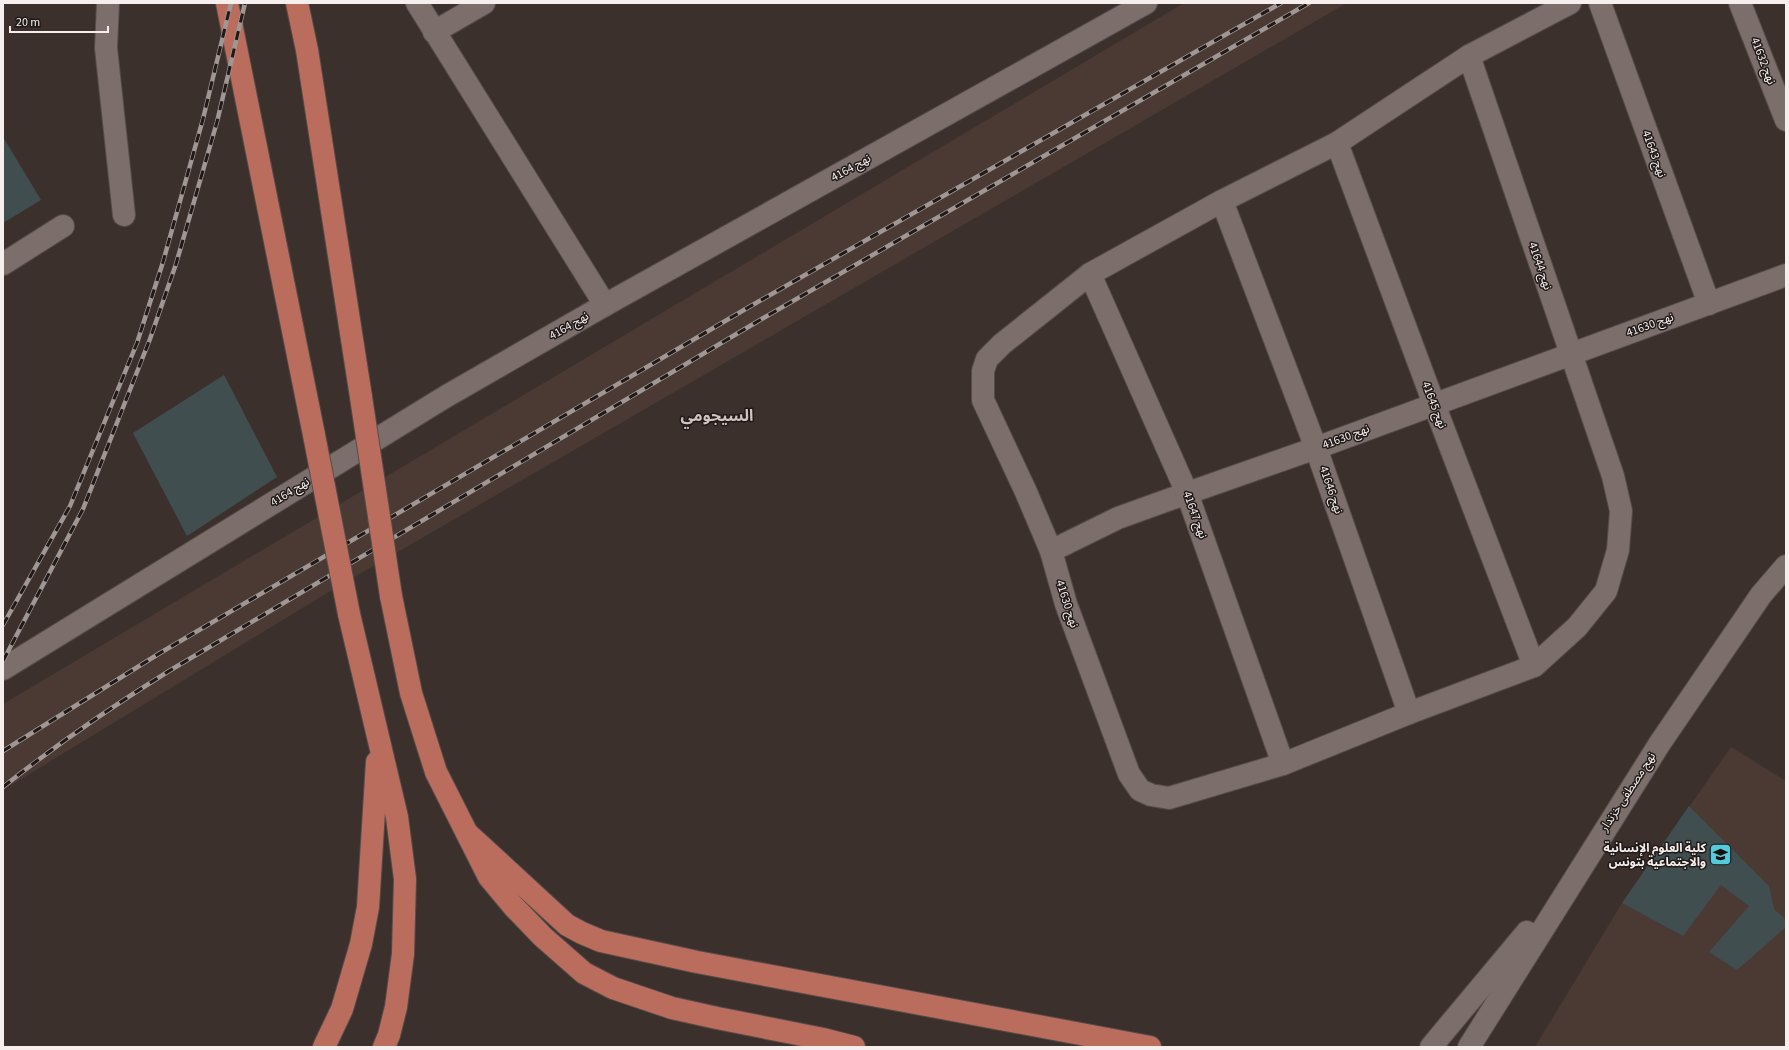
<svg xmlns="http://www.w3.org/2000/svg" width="1789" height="1050" viewBox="0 0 1789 1050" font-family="'Source Sans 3','Noto Sans Arabic',sans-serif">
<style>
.built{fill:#4b3934}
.building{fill:#414e50}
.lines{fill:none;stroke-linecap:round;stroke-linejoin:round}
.street-casing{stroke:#554c4a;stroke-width:24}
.secondary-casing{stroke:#554c4a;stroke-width:24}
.primary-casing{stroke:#554c4a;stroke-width:24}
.street{stroke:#7b6e6b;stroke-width:22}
.secondary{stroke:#7b6e6b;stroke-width:22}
.primary{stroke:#bb6d5d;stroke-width:22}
.rail-casing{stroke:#a09694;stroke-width:4.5}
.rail{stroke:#1f1918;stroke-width:3;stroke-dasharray:9;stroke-linecap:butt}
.primary-bridge-casing{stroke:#554c4a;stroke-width:24;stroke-linecap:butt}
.primary-bridge{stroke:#bb6d5d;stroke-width:22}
.labels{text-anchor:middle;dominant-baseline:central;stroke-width:3;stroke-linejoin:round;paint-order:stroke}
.street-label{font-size:12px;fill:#f7efed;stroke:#1f1918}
.poi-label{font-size:12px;font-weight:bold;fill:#f7efed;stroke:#1f1918;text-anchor:end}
.district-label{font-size:16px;font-weight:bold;fill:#d2c3c0;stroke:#1f1918}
</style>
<rect width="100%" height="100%" fill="#3c302d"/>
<g class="built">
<path d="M1184,3h163l-1015,587 -329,200v-86z"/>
<path d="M1731,747l55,34v266h-251l87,-144z"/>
</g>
<g class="building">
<path d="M3,137l38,63 -38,23z"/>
<path d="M224,375l53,102 -90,59 -54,-103z"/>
<path d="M1689,806l80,80 5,23 12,11v7l-49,43 -28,-18 40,-46 -28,-21 -38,51 -61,-33z"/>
</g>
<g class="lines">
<defs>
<g id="street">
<path d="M108,3l-2,45 18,167"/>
<path d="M417,3l188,302"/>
<path d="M1600,3l109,301"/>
<path d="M1740,3l46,117"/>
<path d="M434,32l50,-29"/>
<path d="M1469,56l144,420 8,35 -3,39 -12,41 -29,36 -43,39 -125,47 -126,51 -114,34 -18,-3 -11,-5 -11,-16 -63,-170 -15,-53 67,-33 47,-17 151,-53 470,-173"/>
<path d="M1337,143l97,261 100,262"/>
<path d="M1222,201l94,247 93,265"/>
<path d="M3,264l60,-38"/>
<path d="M1090,274l97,219 96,271"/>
<path d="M1051,551l-25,-59 -43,-92v-29l4,-12 15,-15 88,-70 132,-73 115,-58 132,-87 101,-53"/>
</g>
<g id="secondary">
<path d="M3,669l442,-272 160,-92 541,-302"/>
<path d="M1431,1047l96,-115"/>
<path d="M1469,1047l191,-304 101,-148 25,-29"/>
</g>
<g id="primary">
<path d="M227,3l87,432"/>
<path d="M297,3l10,47 54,347"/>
<path d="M391,596l20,97 25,79 53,105 25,30 29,30 41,36 29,15 59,20 45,10 106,21 31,8"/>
<path d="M349,614l48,203 8,62 -2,75 -7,53 -7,28 -5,12"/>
<path d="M467,833l100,92 15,8 19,8 96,21 453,85"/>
<path d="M324,1047l18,-38 19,-65 7,-37 9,-145"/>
</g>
</defs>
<use href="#street" class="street-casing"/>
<use href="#secondary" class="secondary-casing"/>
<use href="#primary" class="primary-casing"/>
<use href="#street" class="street"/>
<use href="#secondary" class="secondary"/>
<use href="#primary" class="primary"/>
<defs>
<g id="rail">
<path d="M3,625l67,-119 67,-163 26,-81 40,-143 28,-116"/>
<path d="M3,661l80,-152 67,-170 26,-75 41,-142 28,-119"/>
<path d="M3,751l157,-98 589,-346 532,-304"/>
<path d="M3,787c53,-42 108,-80 166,-116l591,-351 549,-317"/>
</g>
</defs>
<use href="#rail" class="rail-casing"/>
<use href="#rail" class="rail"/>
<defs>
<g id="primary-bridge">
<path d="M361,397l30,199"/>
<path d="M314,435l35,179"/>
</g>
</defs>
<use href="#primary-bridge" class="primary-bridge-casing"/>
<use href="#primary-bridge" class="primary-bridge"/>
</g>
<defs>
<symbol id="university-square" viewBox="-11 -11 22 22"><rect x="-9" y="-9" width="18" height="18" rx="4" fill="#53cbdb" stroke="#1f1918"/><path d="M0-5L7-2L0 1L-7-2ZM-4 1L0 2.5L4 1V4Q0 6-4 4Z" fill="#111"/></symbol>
</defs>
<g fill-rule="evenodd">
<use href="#university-square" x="1708" y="842" width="25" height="25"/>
</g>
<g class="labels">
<g class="street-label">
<text transform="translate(1763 61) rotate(69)">نهج 41632</text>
<text transform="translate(1654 154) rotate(70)">نهج 41643</text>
<text transform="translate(851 168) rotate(-29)">نهج 4164</text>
<text transform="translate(1540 266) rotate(71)">نهج 41644</text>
<text transform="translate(1650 325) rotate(-20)">نهج 41630</text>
<text transform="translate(569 326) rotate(-30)">نهج 4164</text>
<text transform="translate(1434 405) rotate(69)">نهج 41645</text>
<text transform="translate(1346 437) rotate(-21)">نهج 41630</text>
<text transform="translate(1331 490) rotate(71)">نهج 41646</text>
<text transform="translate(290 492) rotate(-32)">نهج 4164</text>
<text transform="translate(1195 515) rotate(70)">نهج 41647</text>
<text transform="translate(1067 604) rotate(72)">نهج 41630</text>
<text transform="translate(1628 792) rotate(-57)">نهج مصطفى خزندار</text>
</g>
<g class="poi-label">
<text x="1706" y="848">كلية العلوم الإنسانية<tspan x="1706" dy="14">والاجتماعية بتونس</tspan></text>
</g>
<g class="district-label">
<text x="717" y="416">السيجومي</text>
</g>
</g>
<rect width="1789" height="1050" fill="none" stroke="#f7efed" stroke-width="8"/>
<path d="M10 26v6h98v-6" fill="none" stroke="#f7efed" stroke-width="2"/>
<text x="16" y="26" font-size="12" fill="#f7efed" stroke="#1f1918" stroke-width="3" paint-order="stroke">20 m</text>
</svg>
